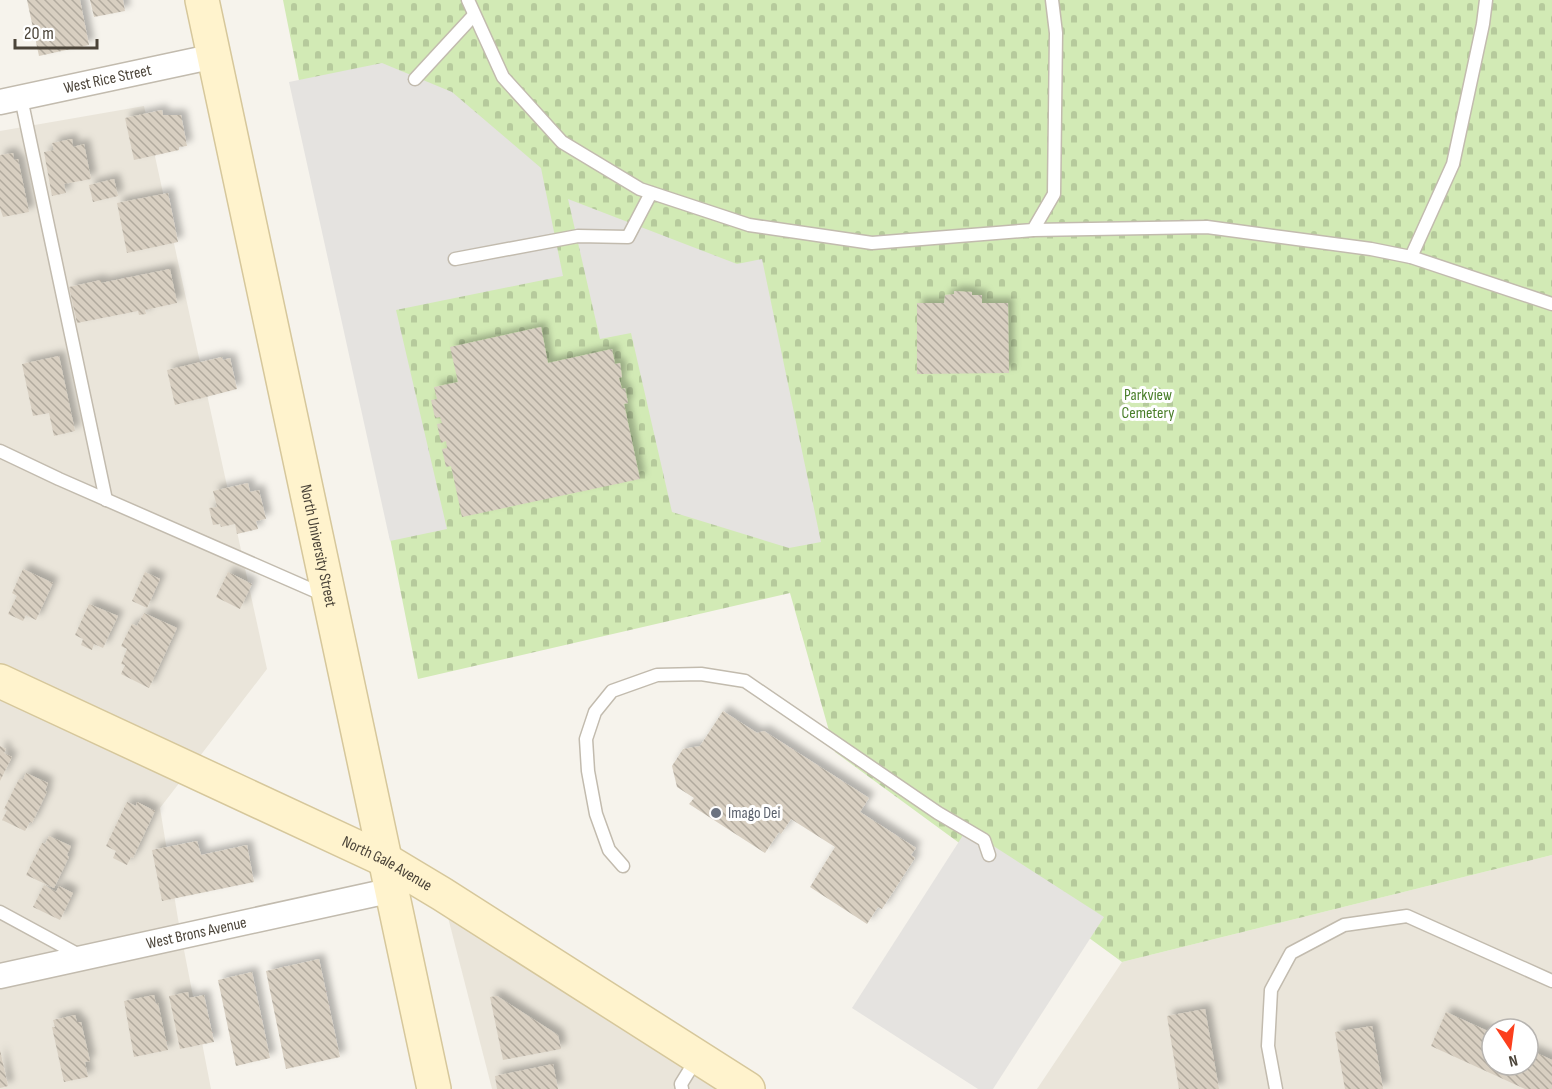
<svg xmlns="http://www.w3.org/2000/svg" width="1552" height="1089" viewBox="0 0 1552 1089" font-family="'Sofia Sans Condensed',sans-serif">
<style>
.residential{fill:#eae5da;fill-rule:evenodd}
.cemetery{fill:url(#cemetery-stones)}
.parking{fill:#e5e3e0}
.building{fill:url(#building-back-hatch);filter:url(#shadow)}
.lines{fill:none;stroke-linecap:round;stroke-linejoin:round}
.service-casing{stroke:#c2bbae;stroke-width:15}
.minor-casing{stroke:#c2bbae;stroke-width:27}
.secondary-casing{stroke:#d6c79b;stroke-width:36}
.service{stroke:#fff;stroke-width:12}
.minor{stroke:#fff;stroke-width:24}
.secondary{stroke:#fff3cd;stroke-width:33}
.worship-dot{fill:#6b7280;stroke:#fff;stroke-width:2}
.labels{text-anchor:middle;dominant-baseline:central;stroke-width:6;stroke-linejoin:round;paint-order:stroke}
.street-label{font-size:16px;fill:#4b4439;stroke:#fff}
.park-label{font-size:16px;fill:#4a7f2a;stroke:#fff}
.worship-label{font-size:16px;fill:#5b616d;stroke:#fff;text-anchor:start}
</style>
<defs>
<pattern id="cemetery-stones" width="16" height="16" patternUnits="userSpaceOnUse" patternTransform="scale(1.5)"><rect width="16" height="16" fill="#d2eab5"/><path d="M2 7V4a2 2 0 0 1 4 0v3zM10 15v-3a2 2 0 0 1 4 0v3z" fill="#b6ca9c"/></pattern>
<pattern id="building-back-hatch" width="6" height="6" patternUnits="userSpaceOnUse" patternTransform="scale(1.5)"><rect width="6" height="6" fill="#d8cfc1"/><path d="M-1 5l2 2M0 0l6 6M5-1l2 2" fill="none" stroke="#b1aa9e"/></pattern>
<filter id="shadow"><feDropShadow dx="5.5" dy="-5.5" stdDeviation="3" flood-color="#0004"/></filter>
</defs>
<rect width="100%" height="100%" fill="#f6f3ec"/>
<g class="residential">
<path d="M144,106l123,563 -107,139 18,111 33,170h-211v-958z"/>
<path d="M1552,855v234h-515l85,-127zM1492,1029h36v36h-36z"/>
<path d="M442,894l306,195h-256z"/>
</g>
<path class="cemetery" d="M283,0h1269v855l-430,107 -287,-210 -45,-159 -372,86z"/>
<g class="parking">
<path d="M382,63l70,29 89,76 22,108 -167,34 51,219 -57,12 -101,-459z"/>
<path d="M568,199l169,65 25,-5 59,283 -32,6 -117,-36 -41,-179 -31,6z"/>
<path d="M967,829l137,88 -111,172h-15l-126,-81z"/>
</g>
<g class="building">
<path d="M27,0h53l9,45 -50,11z"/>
<path d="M90,0h33l2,11 -31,6z"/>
<path d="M162,110l1,5h18l6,31 -8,1v3l-45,10 -9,-42z"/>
<path d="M72,139l1,8 11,-3 7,35 -27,5 2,9 -14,3 -8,-44 10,-2 -2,-7z"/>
<path d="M13,153l1,7 4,-1 11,53 -26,5 -3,-9v-53z"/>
<path d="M114,179l4,17 -25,6 -4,-17z"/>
<path d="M168,193l10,49 -51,11 -10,-50z"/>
<path d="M170,269l7,34 -32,7 1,4 -7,1 -1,-4 -61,12 -8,-36 32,-7v3z"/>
<path d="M954,291l18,1v3h10v8h26l1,70 -92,1v-71h27l1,-8 9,-1z"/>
<path d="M541,327l7,36 64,-14 3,15 5,-1 2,14 -3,1 3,11 3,-1 3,15 -4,1 16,75 -178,38 -11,-51 -5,1 -4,-18 5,-1 -1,-7 -5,2 -4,-19 5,-1 -2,-6 -5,1 -4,-18 6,-1 -3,-12 24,-5 -8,-35z"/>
<path d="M59,356l16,75 -21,5 -5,-23 -16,3 -11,-52z"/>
<path d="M222,357l1,3 7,-2 7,31 -62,16 -8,-35z"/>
<path d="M248,483l2,9 9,-2 7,29 -10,2 2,8 -21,5 -2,-10 -14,3 -1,-3 -7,1 -4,-17 8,-1 -4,-16z"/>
<path d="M23,569l30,14 -17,37 -10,-5 -3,6 -15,-7 9,-18 -5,-3z"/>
<path d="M145,572l15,7 -13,29 -15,-7z"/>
<path d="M228,572l24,12 -12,25 -24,-12z"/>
<path d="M89,604l29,12 -15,32 -9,-4 -2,6 -11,-5 2,-6 -8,-4z"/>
<path d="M144,613l33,15 -28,60 -28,-14 4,-9 -4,-1 6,-15 -6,-3 11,-22 5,2z"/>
<path d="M723,711l34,22 7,-2 105,67 -9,14 56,36 -5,7 4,3 -33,51 -4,-2 -11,17 -57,-37 25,-40 -44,-28 -10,15 -2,-2 -14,21 -76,-49 5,-6 -17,-11 -5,-21 11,-17 17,-3z"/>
<path d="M0,746l6,3 -2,4 8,4 -12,24z"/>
<path d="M26,773l22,10 -3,8 2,1 -15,31 -2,-1 -5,9 -23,-11 5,-10 -3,-1 15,-30 4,1z"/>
<path d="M127,802l9,4 1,-4 18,9 -22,47 -2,-1 -4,8 -14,-7 3,-7 -10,-5z"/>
<path d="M49,836l22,10 -4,9 2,2 -15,31 -28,-13 16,-32 3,1z"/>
<path d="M197,841l4,14 46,-10 7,37 -92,19 -10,-51z"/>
<path d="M44,885l12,7 3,-6 14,7 -13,27 -27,-13z"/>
<path d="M319,959l21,98 -54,12 -20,-98z"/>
<path d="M252,972l18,86 -34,8 -18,-86z"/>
<path d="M188,992l1,6 15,-3 10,47 -34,7 -11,-53z"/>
<path d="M154,995l2,9 2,-1 10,47 -34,7 -10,-56z"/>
<path d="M497,996l61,39 3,14 -58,11 -13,-63z"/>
<path d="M1205,1009l14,80h-40l-12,-73z"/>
<path d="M1446,1012l46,21v32h36v-16l24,11v29h-27l-94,-43z"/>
<path d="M75,1015l2,7h4l9,39 -5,1 3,15 -24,5 -12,-55h3l-2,-7z"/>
<path d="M1372,1026l11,63h-38l-10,-57z"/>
<path d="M0,1050l8,36 -8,2z"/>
<path d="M553,1064l5,25h-61l-2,-13z"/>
</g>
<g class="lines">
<defs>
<g id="service">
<path d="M468,0l35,77 59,65 78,47 109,36 123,18 161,-13 21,-36 2,-161 -4,-33"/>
<path d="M415,79l59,-64"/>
<path d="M21,98l85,402"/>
<path d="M1033,230l174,-3 164,22 40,8 42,-93 30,-140 3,-24"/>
<path d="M1411,257l141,47"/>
<path d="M455,259l123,-23 50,1 23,-44"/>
<path d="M0,451l59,28 265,116"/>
<path d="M623,866l-14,-16 -13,-36 -8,-43 -2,-32 9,-27 17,-21 45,-16 44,-1 44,7 193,132 46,27 5,15"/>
<path d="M0,912l81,44"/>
<path d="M682,1089l-1,-5 16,-26"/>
<path d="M1276,1089l-8,-43 3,-56 20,-37 53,-28 63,-9 145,65"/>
</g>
<g id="minor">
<path id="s1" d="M0,102l215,-46"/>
<path id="s2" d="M0,976l393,-86"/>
</g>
<g id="secondary">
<path id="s3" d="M202,0l232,1089"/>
<path id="s4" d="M0,681l387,180 55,33 306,195"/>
</g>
</defs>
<use href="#service" class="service-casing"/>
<use href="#minor" class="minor-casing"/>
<use href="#secondary" class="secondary-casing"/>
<use href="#service" class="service"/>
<use href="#minor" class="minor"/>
<use href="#secondary" class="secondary"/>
</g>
<circle class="worship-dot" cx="716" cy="813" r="6"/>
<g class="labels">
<g class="street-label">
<text stroke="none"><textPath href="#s1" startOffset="110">West Rice Street</textPath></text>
<text stroke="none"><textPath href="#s3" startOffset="558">North University Street</textPath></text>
<text stroke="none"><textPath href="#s4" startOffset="428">North Gale Avenue</textPath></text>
<text stroke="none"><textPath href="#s2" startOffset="201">West Brons Avenue</textPath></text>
</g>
<g class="park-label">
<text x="1148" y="395">Parkview<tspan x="1148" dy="18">Cemetery</tspan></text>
</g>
<g class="worship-label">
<text x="728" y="813">Imago Dei</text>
</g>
</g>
<g transform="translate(1510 1047) rotate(167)"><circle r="28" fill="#ffffff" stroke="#b7b4b0" stroke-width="1.5"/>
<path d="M0-4.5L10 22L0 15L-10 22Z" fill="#fc3f1d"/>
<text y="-9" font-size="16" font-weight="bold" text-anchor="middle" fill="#4b4439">N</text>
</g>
<path d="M15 39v9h82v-9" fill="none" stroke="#4b4439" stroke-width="3"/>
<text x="24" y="39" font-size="18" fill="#4b4439" stroke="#ffffff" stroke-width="4.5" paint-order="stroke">20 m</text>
</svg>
